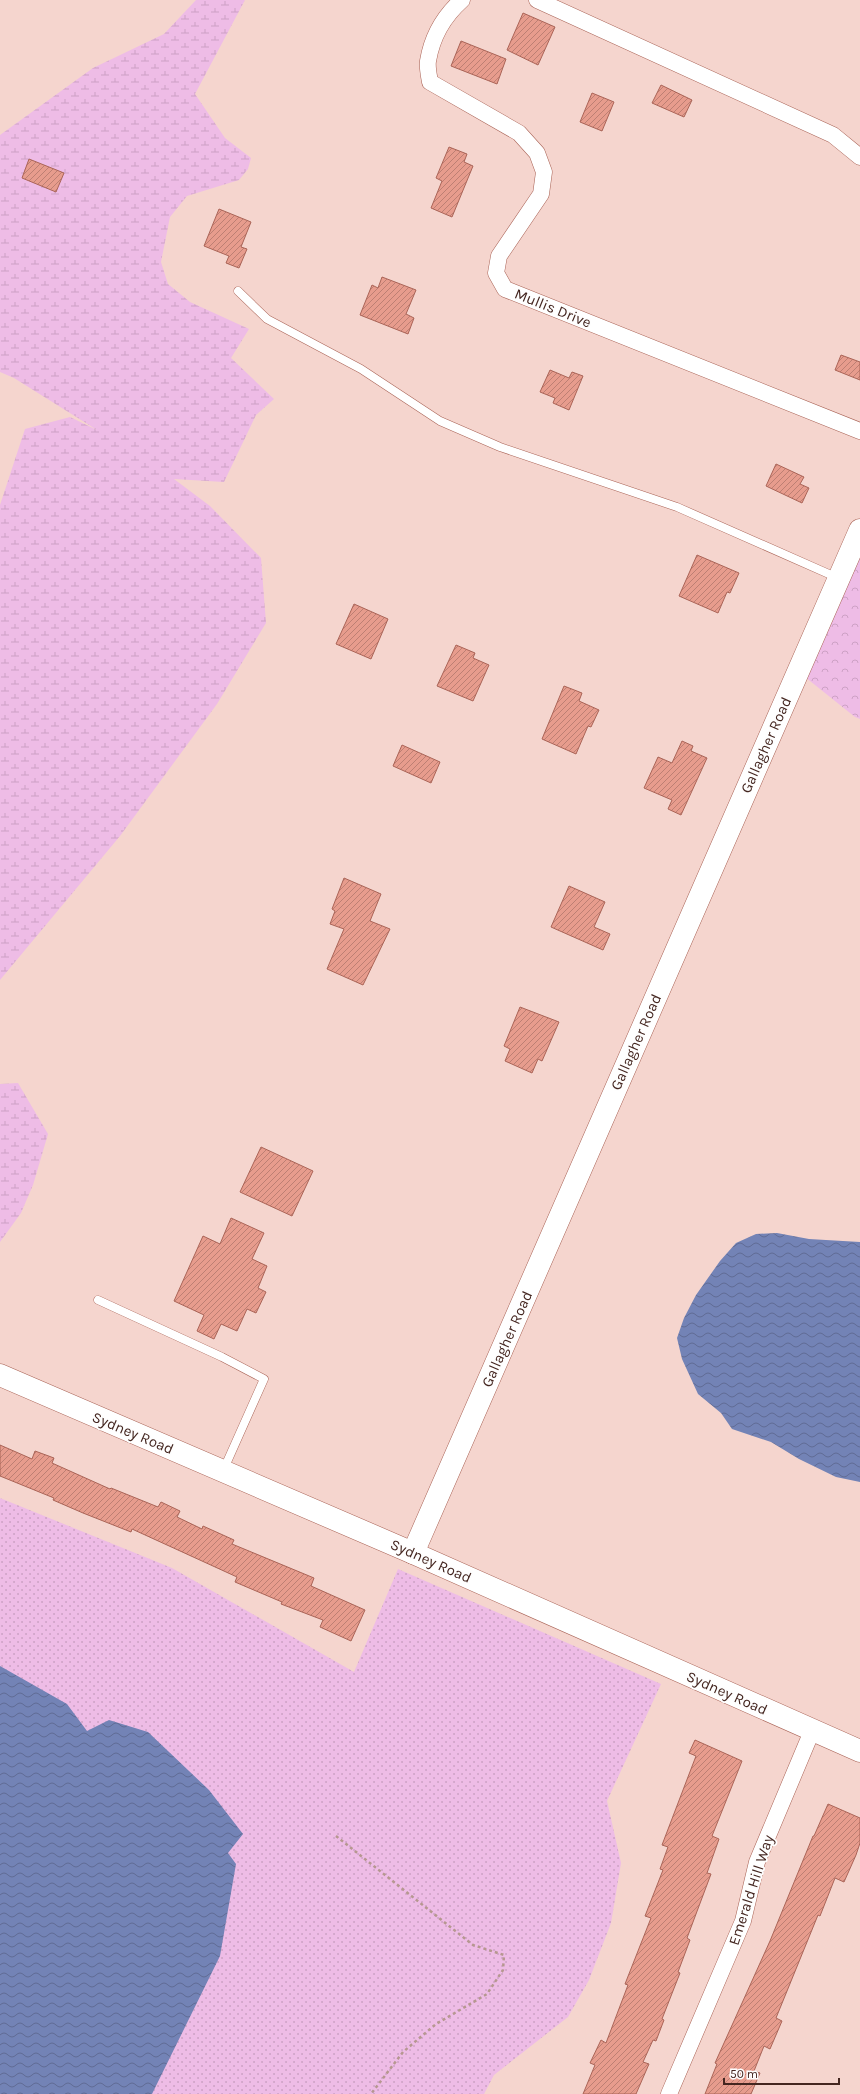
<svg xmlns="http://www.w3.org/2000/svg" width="860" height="2094" viewBox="0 0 860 2094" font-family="Karla,sans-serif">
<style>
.grass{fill:url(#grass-dots)}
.forest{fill:url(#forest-crowns)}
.wetland{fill:url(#wetland-marsh)}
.water{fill:url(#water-waves)}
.building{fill:url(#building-hatch);stroke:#aa6457}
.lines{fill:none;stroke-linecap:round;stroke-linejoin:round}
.lane-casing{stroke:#a96356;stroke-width:9}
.street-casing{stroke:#a96356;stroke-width:17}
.secondary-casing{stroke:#a96356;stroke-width:23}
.path{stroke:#b69790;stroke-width:2.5;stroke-dasharray:3 3;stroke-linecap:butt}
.lane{stroke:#fff;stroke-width:8}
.street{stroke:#fff;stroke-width:16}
.secondary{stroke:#fff;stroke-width:22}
.labels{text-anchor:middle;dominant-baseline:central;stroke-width:3.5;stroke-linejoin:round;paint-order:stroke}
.street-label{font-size:15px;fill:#442620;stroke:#fefefe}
</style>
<defs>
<pattern id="grass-dots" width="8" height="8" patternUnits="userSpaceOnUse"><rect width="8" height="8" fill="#eebce6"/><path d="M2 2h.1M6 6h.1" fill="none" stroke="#cda1c5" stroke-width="1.8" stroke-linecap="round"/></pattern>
<pattern id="forest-crowns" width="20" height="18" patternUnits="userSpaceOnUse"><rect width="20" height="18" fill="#eebce6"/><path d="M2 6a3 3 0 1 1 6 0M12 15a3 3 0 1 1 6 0" fill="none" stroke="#cda1c5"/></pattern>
<pattern id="wetland-marsh" width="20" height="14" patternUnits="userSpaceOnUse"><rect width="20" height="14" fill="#eebce6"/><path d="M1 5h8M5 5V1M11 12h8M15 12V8" fill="none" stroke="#cda1c5"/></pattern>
<pattern id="water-waves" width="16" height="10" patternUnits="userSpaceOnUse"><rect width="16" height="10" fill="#7383b6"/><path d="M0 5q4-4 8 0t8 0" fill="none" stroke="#606b94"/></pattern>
<pattern id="building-hatch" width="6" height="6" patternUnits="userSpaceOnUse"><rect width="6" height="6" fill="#e79c8d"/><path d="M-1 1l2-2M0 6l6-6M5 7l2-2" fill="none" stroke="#bd7f73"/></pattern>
</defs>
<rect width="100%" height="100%" fill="#f5d5ce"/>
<path class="grass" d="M0,1498l172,70 182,104 44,-103 263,115 -54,117 14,62 -10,60 -22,57 -21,37 -74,58 -10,19h-484z"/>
<path class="forest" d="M860,556v163l-5,-2 -50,-40z"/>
<g class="wetland">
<path d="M196,0h49l-50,94 30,44 26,20 -3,11 -9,11 -52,16 -17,21 -9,45 7,22 22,18 59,27 -18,29 43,41 -18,16 -32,67 -50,-3 36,27 51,52 5,65 -49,81 -97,132 -120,144v-475l25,-76 45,-12 27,13 -83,-52 -14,-6v-237l93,-67 71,-34z"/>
<path d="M18,1083l30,51 -15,51 -12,28 -21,29v-158z"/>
</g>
<g class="water">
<path d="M777,1233l32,6 51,3v240l-24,-5 -37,-18 -28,-17 -39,-13 -11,-16 -23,-19 -16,-35 -5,-21 7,-20 12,-23 24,-34 16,-18 20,-9z"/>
<path d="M0,1666l67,38 20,27 22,-11 39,12 61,58 34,44 -15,19 8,11 -16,92 -68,138h-152z"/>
</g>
<g class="building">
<path d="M523,13l32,14 -17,38 -31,-15z"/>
<path d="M461,41l45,18 -9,25 -46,-18z"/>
<path d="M661,85l31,15 -8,17 -32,-14z"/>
<path d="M592,93l22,9 -12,29 -22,-9z"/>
<path d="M449,147l18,7 -3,8 9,4 -21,51 -21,-9 11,-27 -6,-3z"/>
<path d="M29,159l35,14 -8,19 -34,-14z"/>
<path d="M219,209l32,13 -10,25 6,2 -8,19 -13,-5 3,-7 -25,-10z"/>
<path d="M382,277l34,13 -10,24 8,4 -6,16 -48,-19 12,-30 6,3z"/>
<path d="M841,355l19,7v18l-25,-10z"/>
<path d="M550,370l19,8 3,-6 11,4 -14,34 -16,-7 2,-5 -15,-6z"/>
<path d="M776,464l28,13 -4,7 9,4 -7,15 -36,-17z"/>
<path d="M697,555l42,18 -9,20 -3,-1 -9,21 -39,-17z"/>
<path d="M354,604l34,15 -17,40 -35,-15z"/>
<path d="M456,645l19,8 -2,5 16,7 -16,36 -36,-15z"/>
<path d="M564,686l18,7 -3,8 20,9 -8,17 -3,-1 -12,28 -34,-15z"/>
<path d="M682,741l11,5 -2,5 16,7 -26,57 -13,-6 4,-9 -28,-12 14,-31 14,6z"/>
<path d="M402,745l38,17 -9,21 -38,-17z"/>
<path d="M344,878l37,16 -11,27 20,8 -27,56 -36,-16 17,-40 -14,-5 5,-13 -3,-2z"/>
<path d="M569,886l36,16 -11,25 16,7 -7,16 -52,-23z"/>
<path d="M520,1007l39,15 -17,39 -4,-2 -6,14 -27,-12 5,-12 -6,-3z"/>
<path d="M261,1147l52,24 -21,45 -52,-24z"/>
<path d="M231,1218l33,15 -12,26 15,7 -9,22 8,4 -10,21 -9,-4 -10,22 -16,-7 -7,15 -17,-8 7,-16 -30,-14 29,-65 17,8z"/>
<path d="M0,1445l32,14 3,-8 19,7 -2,5 58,26 1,-1 47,19 3,-5 19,9 -3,6 25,12 1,-3 31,14 -2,4 82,34 -3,8 54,24 -14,31 -31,-14 3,-7 -42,-16 1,-2 -47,-20 2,-5 -105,-48 -1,3 -48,-19 -30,-13 1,-2 -54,-22z"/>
<path d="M695,1740l47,21 -30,75 7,3 -12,34 4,1 -24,64 3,2 -12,32 2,1 -18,46 2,1 -8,21 -3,-1 -10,22 6,2 -13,30h-53l12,-29 -5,-2 11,-23 5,3 22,-58 -3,-1 26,-66 -6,-2 18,-46 -3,-1 8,-22 -6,-2 34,-89 -7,-3z"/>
<path d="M828,1804l32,14v25l-4,12 -12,27 -9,-4 -15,38 -2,-1 -42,103 6,3 -12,28 -6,-3 -10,25 6,2 -9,21h-46l12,-30 -2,-1 55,-122 43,-105h1z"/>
</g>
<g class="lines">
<defs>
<g id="lane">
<path d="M238,291l29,28 94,50 79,52 60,26 177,60 161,71"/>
<path d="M98,1300l124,57 42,22 -41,92"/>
</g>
<g id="street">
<path d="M462,0c-18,16 -30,37 -34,61 -1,6 1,15 2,21l89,51 18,20 7,19 -3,22 -42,62 -3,17 9,16 355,142"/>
<path d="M537,0l296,135 27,22"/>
<path d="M669,2094l74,-173 14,-59 55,-131"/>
</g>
<g id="secondary">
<path d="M0,1375l413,178 447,198"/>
<path d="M413,1553l447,-1023"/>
</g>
</defs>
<use href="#lane" class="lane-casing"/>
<use href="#street" class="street-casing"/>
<use href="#secondary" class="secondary-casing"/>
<path class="path" d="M336,1836l137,109 31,10 -1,15 -16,24 -51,30 -33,28 -32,42"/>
<use href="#lane" class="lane"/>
<use href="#street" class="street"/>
<use href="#secondary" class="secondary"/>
</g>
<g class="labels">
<g class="street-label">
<text transform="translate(553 308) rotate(22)">Mullis Drive</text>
<text transform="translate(766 745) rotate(-66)">Gallagher Road</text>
<text transform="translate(636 1042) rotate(-66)">Gallagher Road</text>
<text transform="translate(507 1339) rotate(-66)">Gallagher Road</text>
<text transform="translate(133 1433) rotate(23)">Sydney Road</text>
<text transform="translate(431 1561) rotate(24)">Sydney Road</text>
<text transform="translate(727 1693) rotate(24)">Sydney Road</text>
<text transform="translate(751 1890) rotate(-72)">Emerald Hill Way</text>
</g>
</g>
<path d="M724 2078v6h115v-6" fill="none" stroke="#442620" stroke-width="2"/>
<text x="730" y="2078" font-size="12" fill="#442620" stroke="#fefefe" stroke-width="3" paint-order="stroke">50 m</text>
</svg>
